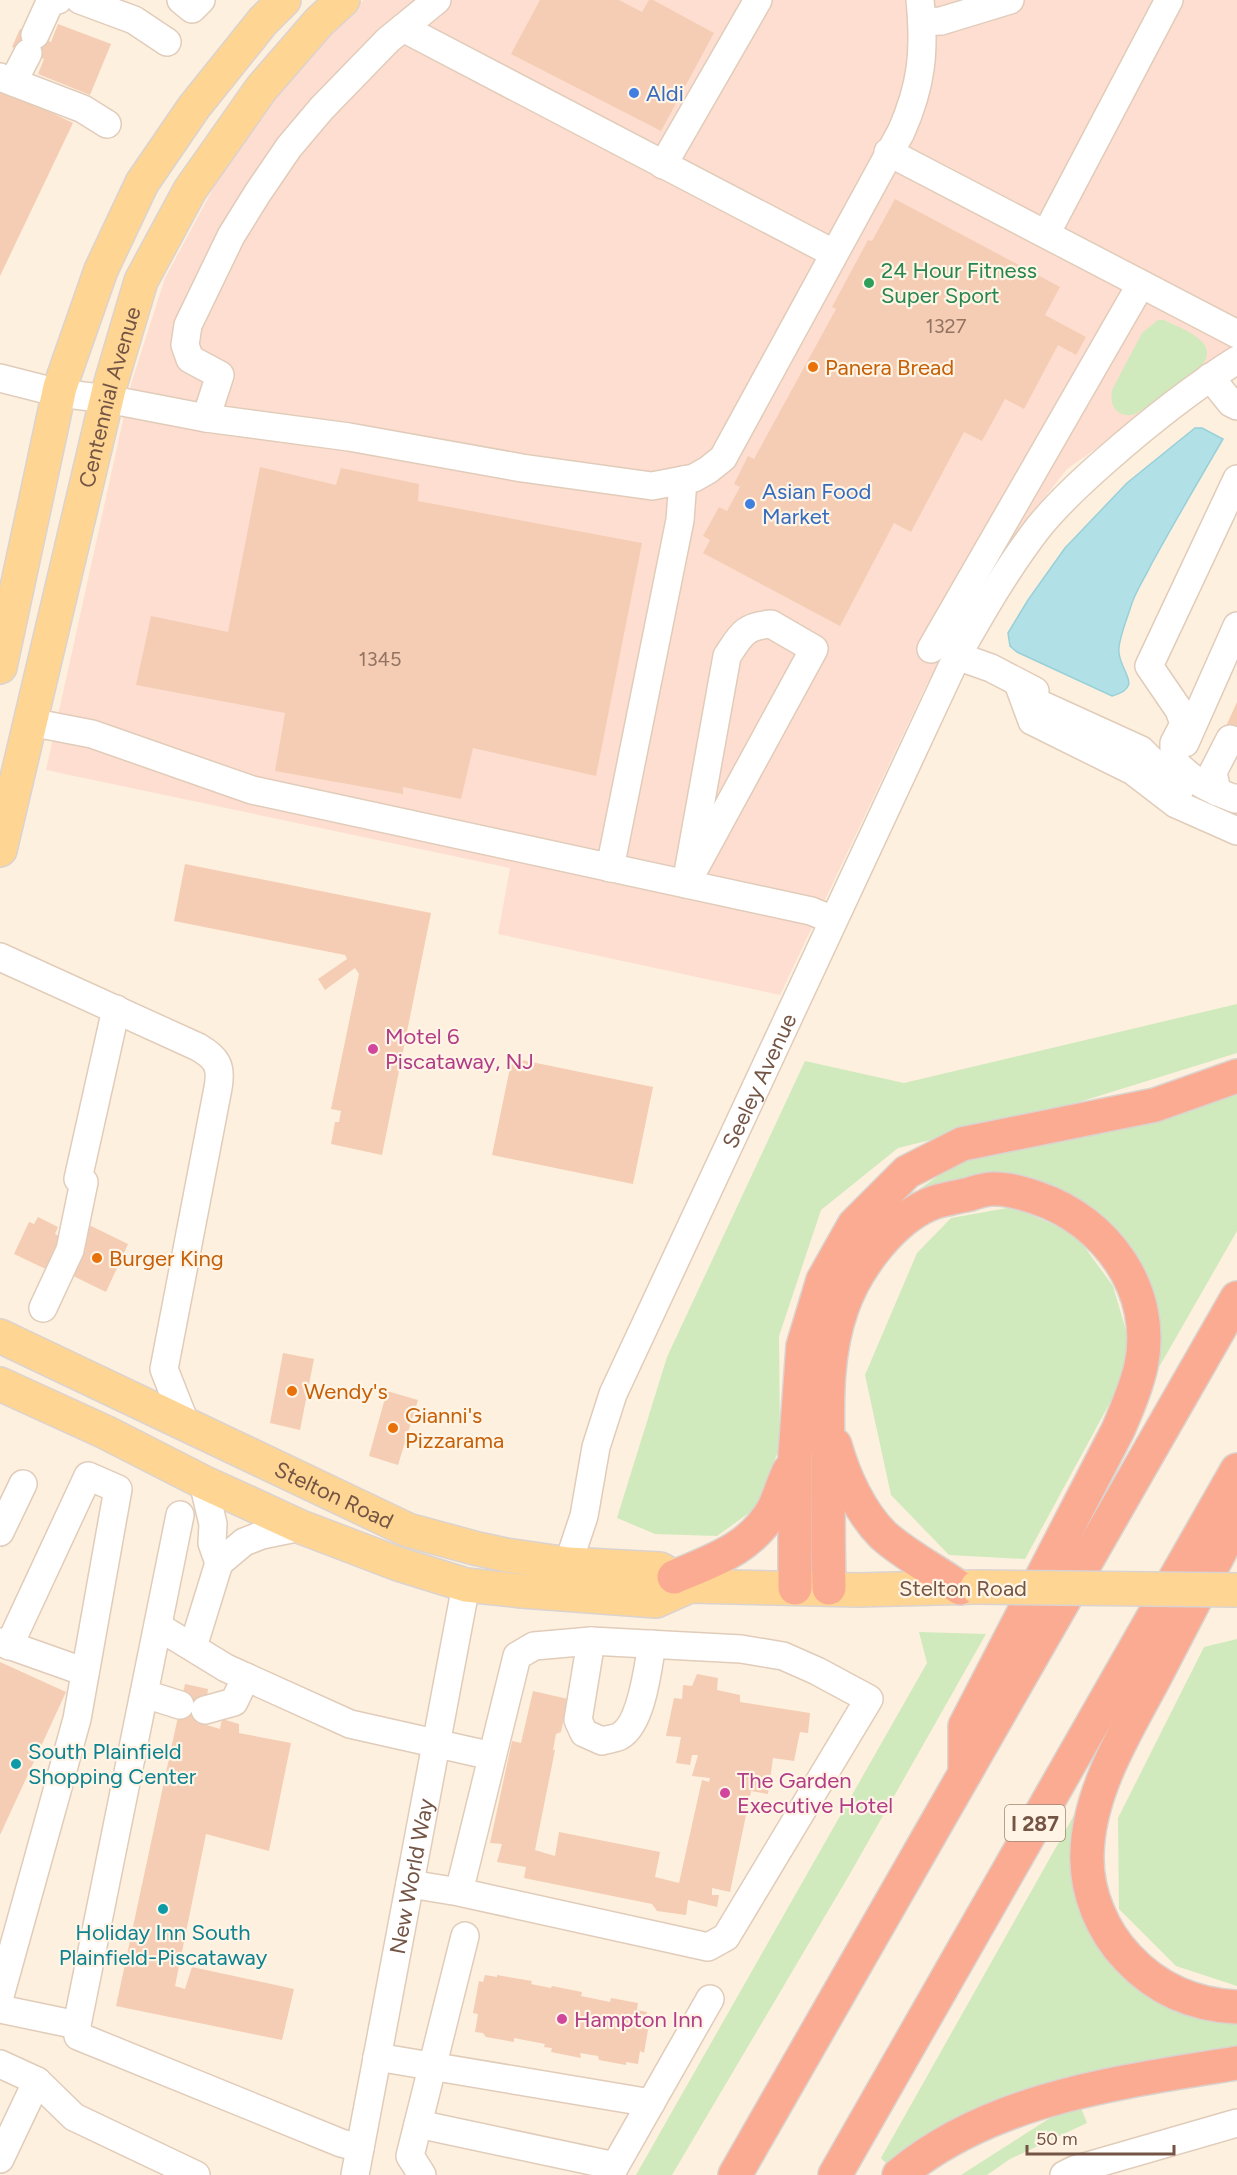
<svg xmlns="http://www.w3.org/2000/svg" width="1237" height="2175" viewBox="0 0 1237 2175" font-family="Figtree,sans-serif">
<style>
.commercial{fill:#feded1}
.green{fill:#d0eabd}
.water{fill:#b2e0e7;stroke:#98d0d9;stroke-width:1.5}
.building{fill:#f4cdb4}
.lines{fill:none;stroke-linecap:round;stroke-linejoin:round}
.minor-casing{stroke:#e1ccba;stroke-width:30}
.major-casing{stroke:#dbd3cf;stroke-width:36}
.highway-casing{stroke:#dbd3cf;stroke-width:36}
.minor{stroke:#fff;stroke-width:27}
.major{stroke:#ffd593;stroke-width:33}
.highway{stroke:#fbab91;stroke-width:33}
.major-bridge-casing{stroke:#dbd3cf;stroke-width:36;stroke-linecap:butt}
.major-bridge{stroke:#ffd593;stroke-width:33}
.shop-dot{fill:#3f7fe0;stroke:#fff4e5;stroke-width:2}
.leisure-dot{fill:#2e9e5b;stroke:#fff4e5;stroke-width:2}
.food-dot{fill:#e8710a;stroke:#fff4e5;stroke-width:2}
.hotel-dot{fill:#d1479c;stroke:#fff4e5;stroke-width:2}
.culture-dot{fill:#0f9aa8;stroke:#fff4e5;stroke-width:2}
.labels{text-anchor:middle;dominant-baseline:central;stroke-width:4.5;stroke-linejoin:round;paint-order:stroke}
.number-label{font-size:20px;fill:#947361}
.shield{fill:#fff4e5;stroke:#9e8575;stroke-width:1.5}
.shield-label{font-size:21px;font-weight:bold;fill:#745545}
.shop-label{font-size:22px;fill:#366cbe;stroke:#fff4e5;text-anchor:start}
.leisure-label{font-size:22px;fill:#27864d;stroke:#fff4e5;text-anchor:start}
.food-label{font-size:22px;fill:#c56008;stroke:#fff4e5;text-anchor:start}
.street-label{font-size:22px;fill:#745545;stroke:#fff4e5}
.hotel-label{font-size:22px;fill:#b23c85;stroke:#fff4e5;text-anchor:start}
.culture-label{font-size:22px;fill:#0d838f;stroke:#fff4e5;text-anchor:start}
</style>
<rect width="100%" height="100%" fill="#fdf0de"/>
<path class="commercial" d="M364,0h873v349l-170,120 -59,75 -81,140 -147,311 -282,-61 12,-66 -464,-98 85,-386 34,-106 56,-104 60,-92 57,-60z"/>
<g class="green">
<path d="M1158,320h6c16,8 58,22 38,45 -12,9 -60,48 -70,50 -7,1 -13,-1 -17,-6 -4,-7 -4,-11 -3,-19l30,-57z"/>
<path d="M1237,1004v49l-180,56 -159,39 -77,62 -42,126 1,110 -24,62 -39,28 -62,-2 -38,-16 50,-161 138,-296 99,22z"/>
<path d="M1237,1089v142l-79,138 -3,-69 -42,-73 -68,-45 -88,-2 -49,17 65,-45z"/>
<path d="M1013,1207l62,27 38,52 14,48 -2,41 -100,184 -76,-4 -58,-60 -26,-120 52,-122 34,-35z"/>
<path d="M919,1632l67,2 -135,238 -179,303h-36l291,-512z"/>
<path d="M1237,1639v347l-61,-20 -57,-57 -1,-91 86,-171z"/>
<path d="M1108,1755l-18,169 147,94v31l-347,118 -9,-9z"/>
<path d="M1078,2100l9,23 -77,36 -23,16h-26z"/>
</g>
<path class="water" d="M1195,428h7l21,11c-24,41 -48,82 -71,124 -7,15 -18,30 -22,46 -3,10 -13,34 -11,44 2,20 25,34 -7,43l-95,-44 -7,-6 -2,-13 20,-33 37,-52 62,-65z"/>
<g class="building">
<path d="M540,0h79l23,12 7,-12h4l61,33 -53,98 -150,-77z"/>
<path d="M58,24l53,20 -21,51 -52,-21 6,-15 -32,-12 8,-18 31,13z"/>
<path d="M2,89l71,34 -73,153v-184z"/>
<path d="M895,199l165,88 -15,28 41,22 -10,18 -18,-10 -34,64 -19,-10 -23,42 -18,-9 -53,100 -17,-9 -54,103 -137,-73 7,-13 -7,-4 16,-29 8,4 13,-24 -6,-3 14,-28 6,3 82,-150 -4,-2 36,-67 4,1z"/>
<path d="M260,467l76,18 5,-17 78,16 -1,17 224,42 -46,233 -123,-28 -12,51 -58,-12v7l-128,-23 10,-58 -149,-28 15,-69 77,16z"/>
<path d="M1237,702v40l-15,-7z"/>
<path d="M185,864l246,49 -49,242 -51,-11 4,-22h4l2,-11 -10,-2 28,-135 -4,-6 -30,22 -7,-11 29,-20 -2,-4 -171,-34z"/>
<path d="M512,1058l141,29 -20,97 -141,-29z"/>
<path d="M38,1217l20,10 -3,7 12,6 -15,32 -38,-18 15,-32 5,2z"/>
<path d="M87,1224l41,20 -22,48 -41,-20z"/>
<path d="M283,1353l31,6 -14,71 -30,-7z"/>
<path d="M387,1391l31,9 -20,65 -29,-9z"/>
<path d="M0,1662l66,30 -66,143z"/>
<path d="M697,1674l21,4 -1,12 23,5v7l70,11 -2,20 -8,-1 -6,29 -21,-3 -5,36 -17,-3 -21,101 -18,-4v7h7l-2,12 -29,-7 -2,15 -29,-4 -5,-7 -128,-26 2,-11 -29,-5 5,-18 -12,-1 22,-102 9,2 12,-52 35,8 -7,33 -5,2 -3,16h2l-20,100 20,6 4,-24 101,20 -5,25 24,6 23,-103 7,2 1,-4 -18,-2 6,-21h-6l-2,10 -14,-2 5,-26 -15,-1 8,-38 8,1 1,-14 9,1z"/>
<path d="M185,1684l23,5 -5,35 17,5 2,-10 17,5v9l52,10 -22,108 -63,-17 -31,152 10,3 7,-22 102,22 -12,51 -166,-34z"/>
<path d="M485,1975l12,2v-2l35,6 -1,3 20,4 1,-2 30,6 -1,4 29,6 1,-4 27,5 -1,7 10,2 -2,11 4,1 -5,29 -4,-2 -2,13 -12,-2v3l-27,-5 -1,-4 -18,-3 1,5 -30,-6 1,-4 -8,-1 1,-3 -31,-6v4l-28,-5 -3,-4 -8,-1 3,-18 -5,-1 6,-32 4,1z"/>
</g>
<g class="lines">
<defs>
<g id="minor">
<path d="M80,0l54,20 33,22"/>
<path d="M181,0l11,9 9,-9"/>
<path d="M922,22l19,-1 69,-21"/>
<path d="M403,28l430,225"/>
<path d="M35,35l15,-33 8,-2"/>
<path d="M0,77l83,32 24,15"/>
<path d="M13,82l15,-29"/>
<path d="M888,152l349,182"/>
<path d="M663,165l95,-165"/>
<path d="M1046,234l123,-234"/>
<path d="M1210,377l21,26 6,3"/>
<path d="M0,378l59,15 48,6 99,19 143,19 173,31 130,18 42,-8 14,-8 15,-12 178,-326c21,-47 24,-81 19,-132"/>
<path d="M206,418l14,-43 -30,-16 -5,-14 3,-20 43,-89 26,-42 32,-47 33,-39 66,-68 49,-40"/>
<path d="M1237,479l-88,187 30,44 5,14 -10,19v18c19,21 35,28 61,38l2,-1"/>
<path d="M771,624l43,25 -128,235 41,-228c14,-21 17,-30 44,-32z"/>
<path d="M931,649l210,-365"/>
<path d="M957,656l34,12 44,23"/>
<path d="M1018,683l14,38 101,50 43,33 61,27"/>
<path d="M1019,684l21,20 101,46 39,39"/>
<path d="M30,722l62,12 160,56 559,121 22,9"/>
<path d="M1185,743l52,-117"/>
<path d="M1217,792l-4,-20 17,-33"/>
<path d="M610,868l70,-348 3,-40"/>
<path d="M0,957l198,90c19,11 24,19 20,41l-54,281 22,56"/>
<path d="M78,1179l38,-170"/>
<path d="M43,1308l27,-58 14,-68"/>
<path d="M203,1482l10,42 -1,19 7,20 25,-21 18,-7 39,-8"/>
<path d="M180,1515l-103,510 1,11 263,107 19,5"/>
<path d="M0,1532l23,-48"/>
<path id="s1" d="M568,1564l16,-48 12,-69 17,-53 344,-738c25,-44 50,-88 81,-128 20,-25 44,-47 68,-68 41,-36 85,-71 131,-100"/>
<path d="M159,1627l67,41 124,56 142,32"/>
<path d="M591,1641l-13,79 6,13 18,8c5,-2 13,-2 18,-5 22,-12 28,-69 32,-92"/>
<path d="M0,1642l85,30"/>
<path d="M193,1647l26,-84"/>
<path d="M145,1694l35,11"/>
<path d="M205,1710l29,-8 12,-25"/>
<path d="M410,1884l49,8 249,55 18,-10 143,-238 -52,-28 -34,-15 -42,-7 -150,-8 -57,5 -17,10 -58,236"/>
<path d="M0,1996l77,-277 41,-230 -30,-13 -79,170"/>
<path d="M0,2009l77,16"/>
<path d="M377,2057l274,46"/>
<path d="M0,2064l37,17 37,36 122,58"/>
<path d="M418,2124l197,42"/>
<path d="M0,2159l37,-78"/>
<path id="s2" d="M355,2175l111,-590"/>
<path d="M422,2175l-12,-19 55,-220"/>
<path d="M610,2175l100,-176"/>
<path d="M1064,2175l10,-5 163,-47"/>
</g>
<g id="major">
<path d="M0,667l60,-280 41,-117 41,-87 52,-76 69,-86 21,-21"/>
<path id="s3" d="M0,850l109,-461 32,-108 49,-91 71,-101 58,-67 24,-22"/>
<path id="s4" d="M0,1336l408,194 66,18 32,7 62,9 92,5 30,17"/>
<path d="M0,1384l105,48 98,50 98,45 97,37 68,21 56,6 134,10 34,-15 168,4 118,-3"/>
</g>
<g id="highway">
<path d="M835,1445c9,32 25,67 48,90 22,20 53,36 77,53"/>
<path d="M1237,1519c-27,53 -55,105 -82,158 -29,55 -67,114 -68,178 -1,37 15,76 41,103 29,31 66,47 109,49"/>
<path d="M674,1577c40,-17 76,-28 99,-67 6,-12 10,-27 16,-39"/>
<path d="M795,1588v-133l8,-109 20,-66 31,-55 53,-53 55,-28 193,-39 82,-29"/>
<path d="M829,1588c-1,-44 -1,-88 -1,-132 -1,-50 -3,-100 14,-148 14,-40 51,-91 93,-106 10,-3 21,-5 31,-7 8,-2 18,-6 26,-6 15,-1 31,4 45,9 69,23 120,93 104,168 -5,22 -14,43 -23,64l-153,296v47"/>
<path d="M735,2175l502,-877"/>
<path d="M835,2175l402,-705"/>
<path d="M899,2175c93,-78 223,-93 338,-112"/>
</g>
</defs>
<use href="#minor" class="minor-casing"/>
<use href="#major" class="major-casing"/>
<use href="#highway" class="highway-casing"/>
<use href="#minor" class="minor"/>
<use href="#major" class="major"/>
<use href="#highway" class="highway"/>
<defs>
<path id="major-bridge" d="M977,1587l260,3"/>
</defs>
<use href="#major-bridge" class="major-bridge-casing"/>
<use href="#major-bridge" class="major-bridge"/>
</g>
<g class="shop-dot">
<circle cx="634" cy="93" r="6"/>
<circle cx="750" cy="504" r="6"/>
</g>
<circle class="leisure-dot" cx="869" cy="283" r="6"/>
<g class="food-dot">
<circle cx="813" cy="367" r="6"/>
<circle cx="97" cy="1258" r="6"/>
<circle cx="292" cy="1391" r="6"/>
<circle cx="393" cy="1428" r="6"/>
</g>
<g class="hotel-dot">
<circle cx="373" cy="1049" r="6"/>
<circle cx="725" cy="1793" r="6"/>
<circle cx="562" cy="2019" r="6"/>
</g>
<g class="culture-dot">
<circle cx="16" cy="1764" r="6"/>
<circle cx="163" cy="1909" r="6"/>
</g>
<g class="labels">
<g class="number-label">
<text x="946" y="326">1327</text>
<text x="380" y="659">1345</text>
</g>
<rect class="shield" x="1005" y="1805" width="60" height="36" rx="4.5"/>
<g class="shield-label">
<text x="1035" y="1823">I 287</text>
</g>
<g class="shop-label">
<text x="646" y="93">Aldi</text>
<text x="762" y="491">Asian Food<tspan x="762" dy="25">Market</tspan></text>
</g>
<g class="leisure-label">
<text x="881" y="270">24 Hour Fitness<tspan x="881" dy="25">Super Sport</tspan></text>
</g>
<g class="food-label">
<text x="825" y="367">Panera Bread</text>
<text x="109" y="1258">Burger King</text>
<text x="304" y="1391">Wendy's</text>
<text x="405" y="1415">Gianni's<tspan x="405" dy="25">Pizzarama</tspan></text>
</g>
<g class="street-label">
<text stroke="none"><textPath href="#s3" startOffset="466">Centennial Avenue</textPath></text>
<text stroke="none"><textPath href="#s1" startOffset="522">Seeley Avenue</textPath></text>
<text stroke="none"><textPath href="#s4" startOffset="370">Stelton Road</textPath></text>
<text x="963" y="1588">Stelton Road</text>
<text stroke="none"><textPath href="#s2" startOffset="304">New World Way</textPath></text>
</g>
<g class="hotel-label">
<text x="385" y="1036">Motel 6<tspan x="385" dy="25">Piscataway, NJ</tspan></text>
<text x="737" y="1780">The Garden<tspan x="737" dy="25">Executive Hotel</tspan></text>
<text x="574" y="2019">Hampton Inn</text>
</g>
<g class="culture-label">
<text x="28" y="1751">South Plainfield<tspan x="28" dy="25">Shopping Center</tspan></text>
<text x="163" y="1932" text-anchor="middle">Holiday Inn South<tspan x="163" dy="25">Plainfield-Piscataway</tspan></text>
</g>
</g>
<path d="M1027 2145v9h147v-9" fill="none" stroke="#745545" stroke-width="3"/>
<text x="1036" y="2145" font-size="18" fill="#745545" stroke="#fff4e5" stroke-width="4.5" paint-order="stroke">50 m</text>
</svg>
